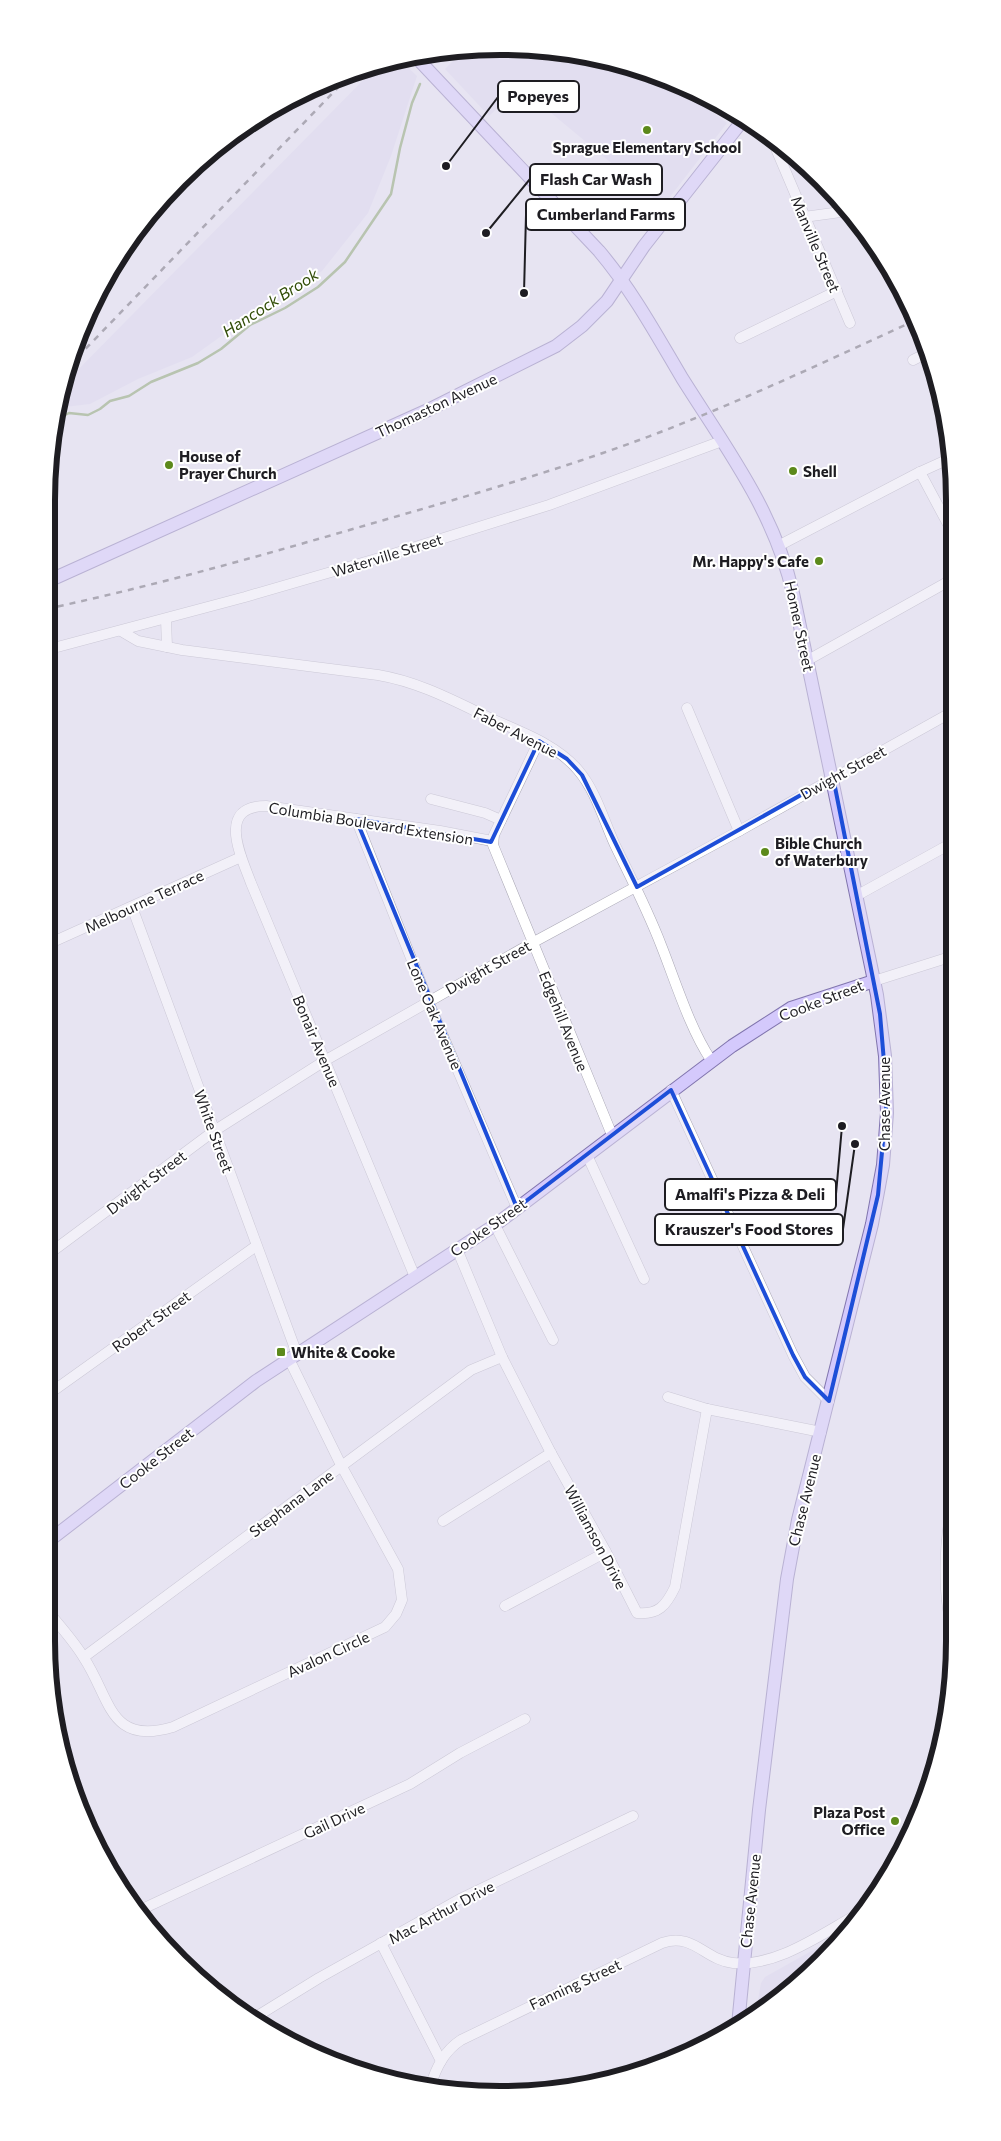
<svg xmlns="http://www.w3.org/2000/svg" width="1001" height="2141" viewBox="0 0 1001 2141" font-family="Commissioner,sans-serif">
<style>
.built{fill:#dbd8ed}
.lines{fill:none;stroke-linecap:round;stroke-linejoin:round}
.stream{stroke:#7e9d5f;stroke-width:2.5}
.minor-casing{stroke:#aaa8b5;stroke-width:11}
.major-casing{stroke:#8175ae;stroke-width:14}
.minor{stroke:#fff;stroke-width:10}
.major{stroke:#d4c9fc;stroke-width:12}
.rail{stroke:#64626a;stroke-width:2.5;stroke-dasharray:6 6;stroke-linecap:butt}
.marked{fill:none;stroke:#1d4ed8;stroke-width:4;stroke-linejoin:round}
.poi-dot{fill:#5c891b;stroke:#fff;stroke-width:2}
.labels{text-anchor:middle;dominant-baseline:central;stroke-width:4;stroke-linejoin:round;paint-order:stroke}
.poi-label{font-size:15px;font-weight:bold;fill:#1e1d22;stroke:#fff;text-anchor:start}
.street-label{font-size:15px;fill:#1e1d22;stroke:#fff}
.water-label{font-size:16px;font-style:italic;fill:#304c06;stroke:#fff}
.rim{fill:none;stroke:#1e1d22;stroke-width:6}
.leader{fill:none;stroke:#1e1d22;stroke-width:2}
.callout-dot{fill:#1e1d22;stroke:#fff;stroke-width:2}
.callout{fill:#fff;stroke:#1e1d22;stroke-width:2}
.callout-label{font-size:16px;text-anchor:middle;font-weight:bold;fill:#1e1d22}
</style>
<rect width="100%" height="100%" fill="#e7e4f2"/>
<g class="built">
<path d="M500,46l89,9 79,24 59,44 -64,83 -143,-119 -31,29 -44,-47 19,-19z"/>
<path d="M399,59l18,17 -26,80 -23,57 -46,58 -67,41 -63,45 -54,22 -48,25 -34,4 7,-23 315,-320z"/>
<path d="M847,1931l-5,9 -86,71 5,-28 4,-6z"/>
</g>
<g class="lines">
<path class="stream" d="M54,421l15,-8 19,2 12,-6 10,-8 19,-5 22,-14 47,-19 23,-14 29,-24 35,-17 33,-21 27,-25 46,-68 9,-46 12,-45 8,-19"/>
<defs>
<g id="minor">
<path d="M771,137l79,186"/>
<path d="M804,217l44,-6"/>
<path d="M740,338l97,-47"/>
<path d="M913,360l14,-7"/>
<path d="M920,472l31,58"/>
<path d="M780,545l140,-73 31,-14"/>
<path d="M166,619l1,28"/>
<path d="M121,631l17,10 44,9 196,25c42,7 78,27 116,45 29,13 63,25 84,50 18,21 26,51 37,75 16,33 33,66 46,100 14,35 29,84 50,115"/>
<path d="M46,650l199,-53 148,-43 156,-49 173,-64"/>
<path d="M808,660l143,-80"/>
<path d="M687,708l52,123"/>
<path d="M539,741l-45,94 -1,10 119,290"/>
<path d="M431,799l54,14 16,7"/>
<path d="M356,819l72,182 89,207"/>
<path d="M856,896l96,-53"/>
<path d="M132,907l165,447"/>
<path d="M46,945l195,-88"/>
<path d="M874,981l79,-25"/>
<path d="M671,1090l122,265 12,22 24,24"/>
<path d="M587,1155l57,124"/>
<path d="M495,1225l58,115"/>
<path d="M457,1249l45,108 49,96 55,99 31,61c21,2 29,-7 38,-26l32,-178"/>
<path d="M46,1256l168,-125 112,-71 206,-117 207,-112 213,-119"/>
<path d="M415,1277l-164,-394c-10,-27 -35,-77 15,-77l174,25 52,10"/>
<path d="M46,1396l210,-150"/>
<path d="M668,1397l39,12 114,23"/>
<path d="M954,1500c-10,36 -13,100 1,136"/>
<path d="M443,1521l108,-68"/>
<path d="M505,1606l101,-54"/>
<path d="M46,1609c13,16 28,32 38,49 27,41 25,88 89,69l212,-100 11,-13 6,-14 -4,-31 -57,-104 -52,-106"/>
<path d="M84,1657l387,-287 31,-13"/>
<path d="M138,1911l272,-127 50,-31 65,-34"/>
<path d="M381,1943l60,118"/>
<path d="M254,2018l65,-40 141,-79 173,-83"/>
<path d="M430,2087c6,-19 14,-36 31,-47l201,-97c31,-11 43,17 71,20 44,4 88,-29 125,-49"/>
</g>
<g id="major">
<path d="M414,55l185,196c33,39 57,83 83,127 44,70 92,133 111,215l84,402 8,61 2,57 -4,52 -11,59 -74,296 -11,59 -28,231 -21,215"/>
<path d="M46,582l382,-172 128,-64 26,-20 25,-25 37,-55 99,-126"/>
<path d="M46,1543l210,-162 239,-156 237,-179 59,-38 83,-27"/>
</g>
</defs>
<use href="#minor" class="minor-casing"/>
<use href="#major" class="major-casing"/>
<use href="#minor" class="minor"/>
<use href="#major" class="major"/>
<g class="rail">
<path d="M69,366l283,-293"/>
<path d="M46,609c112,-24 221,-55 331,-87 94,-27 189,-54 281,-89 88,-34 173,-74 258,-113"/>
</g>
</g>
<path d="M0 0H1001V2141H0ZM539,741l28,18 15,16 55,112 196,-110 47,237 7,84 -9,97 -49,206 -24,-24 -12,-22 -122,-265 -154,118 -161,-389 135,23z" fill="#e7e4f2" fill-opacity=".55" fill-rule="evenodd"/>
<path class="marked" d="M539,741l28,18 15,16 55,112 196,-110 47,237 7,84 -9,97 -49,206 -24,-24 -12,-22 -122,-265 -154,118 -161,-389 135,23z"/>
<g class="poi-dot">
<circle cx="647" cy="130" r="5"/>
<circle cx="169" cy="465" r="5"/>
<circle cx="793" cy="471" r="5"/>
<circle cx="819" cy="561" r="5"/>
<circle cx="765" cy="852" r="5"/>
<rect x="276" y="1347" width="10" height="10" rx="2.5"/>
<circle cx="895" cy="1821" r="5"/>
</g>
<g class="labels">
<g class="poi-label">
<text x="647" y="147" text-anchor="middle">Sprague Elementary School</text>
<text x="179" y="456">House of<tspan x="179" dy="17">Prayer Church</tspan></text>
<text x="803" y="471">Shell</text>
<text x="809" y="561" text-anchor="end">Mr. Happy's Cafe</text>
<text x="775" y="843">Bible Church<tspan x="775" dy="17">of Waterbury</tspan></text>
<text x="291" y="1352">White &amp; Cooke</text>
<text x="885" y="1812" text-anchor="end">Plaza Post<tspan x="885" dy="17">Office</tspan></text>
</g>
<g class="street-label">
<text transform="translate(816 244) rotate(67)">Manville Street</text>
<text transform="translate(436 405) rotate(-25)">Thomaston Avenue</text>
<text transform="translate(387 555) rotate(-17)">Waterville Street</text>
<text transform="translate(800 626) rotate(78)">Homer Street</text>
<text transform="translate(516 732) rotate(27)">Faber Avenue</text>
<text transform="translate(843 772) rotate(-29)">Dwight Street</text>
<text transform="translate(371 823) rotate(9)">Columbia Boulevard Extension</text>
<text transform="translate(144 901) rotate(-25)">Melbourne Terrace</text>
<text transform="translate(488 967) rotate(-29)">Dwight Street</text>
<text transform="translate(821 1000) rotate(-21)">Cooke Street</text>
<text transform="translate(435 1014) rotate(67)">Lone Oak Avenue</text>
<text transform="translate(564 1021) rotate(68)">Edgehill Avenue</text>
<text transform="translate(317 1041) rotate(67)">Bonair Avenue</text>
<text transform="translate(884 1104) rotate(-90)">Chase Avenue</text>
<text transform="translate(214 1131) rotate(70)">White Street</text>
<text transform="translate(146 1182) rotate(-37)">Dwight Street</text>
<text transform="translate(488 1227) rotate(-35)">Cooke Street</text>
<text transform="translate(151 1321) rotate(-36)">Robert Street</text>
<text transform="translate(156 1458) rotate(-38)">Cooke Street</text>
<text transform="translate(804 1500) rotate(-76)">Chase Avenue</text>
<text transform="translate(291 1503) rotate(-37)">Stephana Lane</text>
<text transform="translate(596 1537) rotate(62)">Williamson Drive</text>
<text transform="translate(328 1654) rotate(-25)">Avalon Circle</text>
<text transform="translate(334 1820) rotate(-25)">Gail Drive</text>
<text transform="translate(750 1901) rotate(-84)">Chase Avenue</text>
<text transform="translate(441 1912) rotate(-28)">Mac Arthur Drive</text>
<text transform="translate(575 1984) rotate(-25)">Fanning Street</text>
</g>
<g class="water-label">
<text transform="translate(270 302) rotate(-33)">Hancock Brook</text>
</g>
</g>
<path d="M0 0H1001V2141H0ZM500 55H501A445 445 0 0 1 946 500V1641A445 445 0 0 1 501 2086H500A445 445 0 0 1 55 1641V500A445 445 0 0 1 500 55Z" fill="#fff" fill-rule="evenodd"/>
<path class="rim" d="M500 55H501A445 445 0 0 1 946 500V1641A445 445 0 0 1 501 2086H500A445 445 0 0 1 55 1641V500A445 445 0 0 1 500 55Z"/>
<path class="leader" d="M446 166L498 97M486 233L530 179M524 293L526 215M842 1126L836 1194M855 1144L843 1229"/>
<g class="callout-dot">
<circle cx="446" cy="166" r="5"/>
<circle cx="486" cy="233" r="5"/>
<circle cx="524" cy="293" r="5"/>
<circle cx="842" cy="1126" r="5"/>
<circle cx="855" cy="1144" r="5"/>
</g>
<g class="callout">
<rect x="498" y="81" width="81" height="31" rx="5"/>
<rect x="530" y="164" width="132" height="31" rx="5"/>
<rect x="526" y="199" width="159" height="31" rx="5"/>
<rect x="665" y="1179" width="171" height="31" rx="5"/>
<rect x="655" y="1214" width="188" height="31" rx="5"/>
</g>
<g class="callout-label">
<text x="538" y="102">Popeyes</text>
<text x="596" y="185">Flash Car Wash</text>
<text x="606" y="220">Cumberland Farms</text>
<text x="750" y="1200">Amalfi's Pizza &amp; Deli</text>
<text x="749" y="1235">Krauszer's Food Stores</text>
</g>
</svg>
